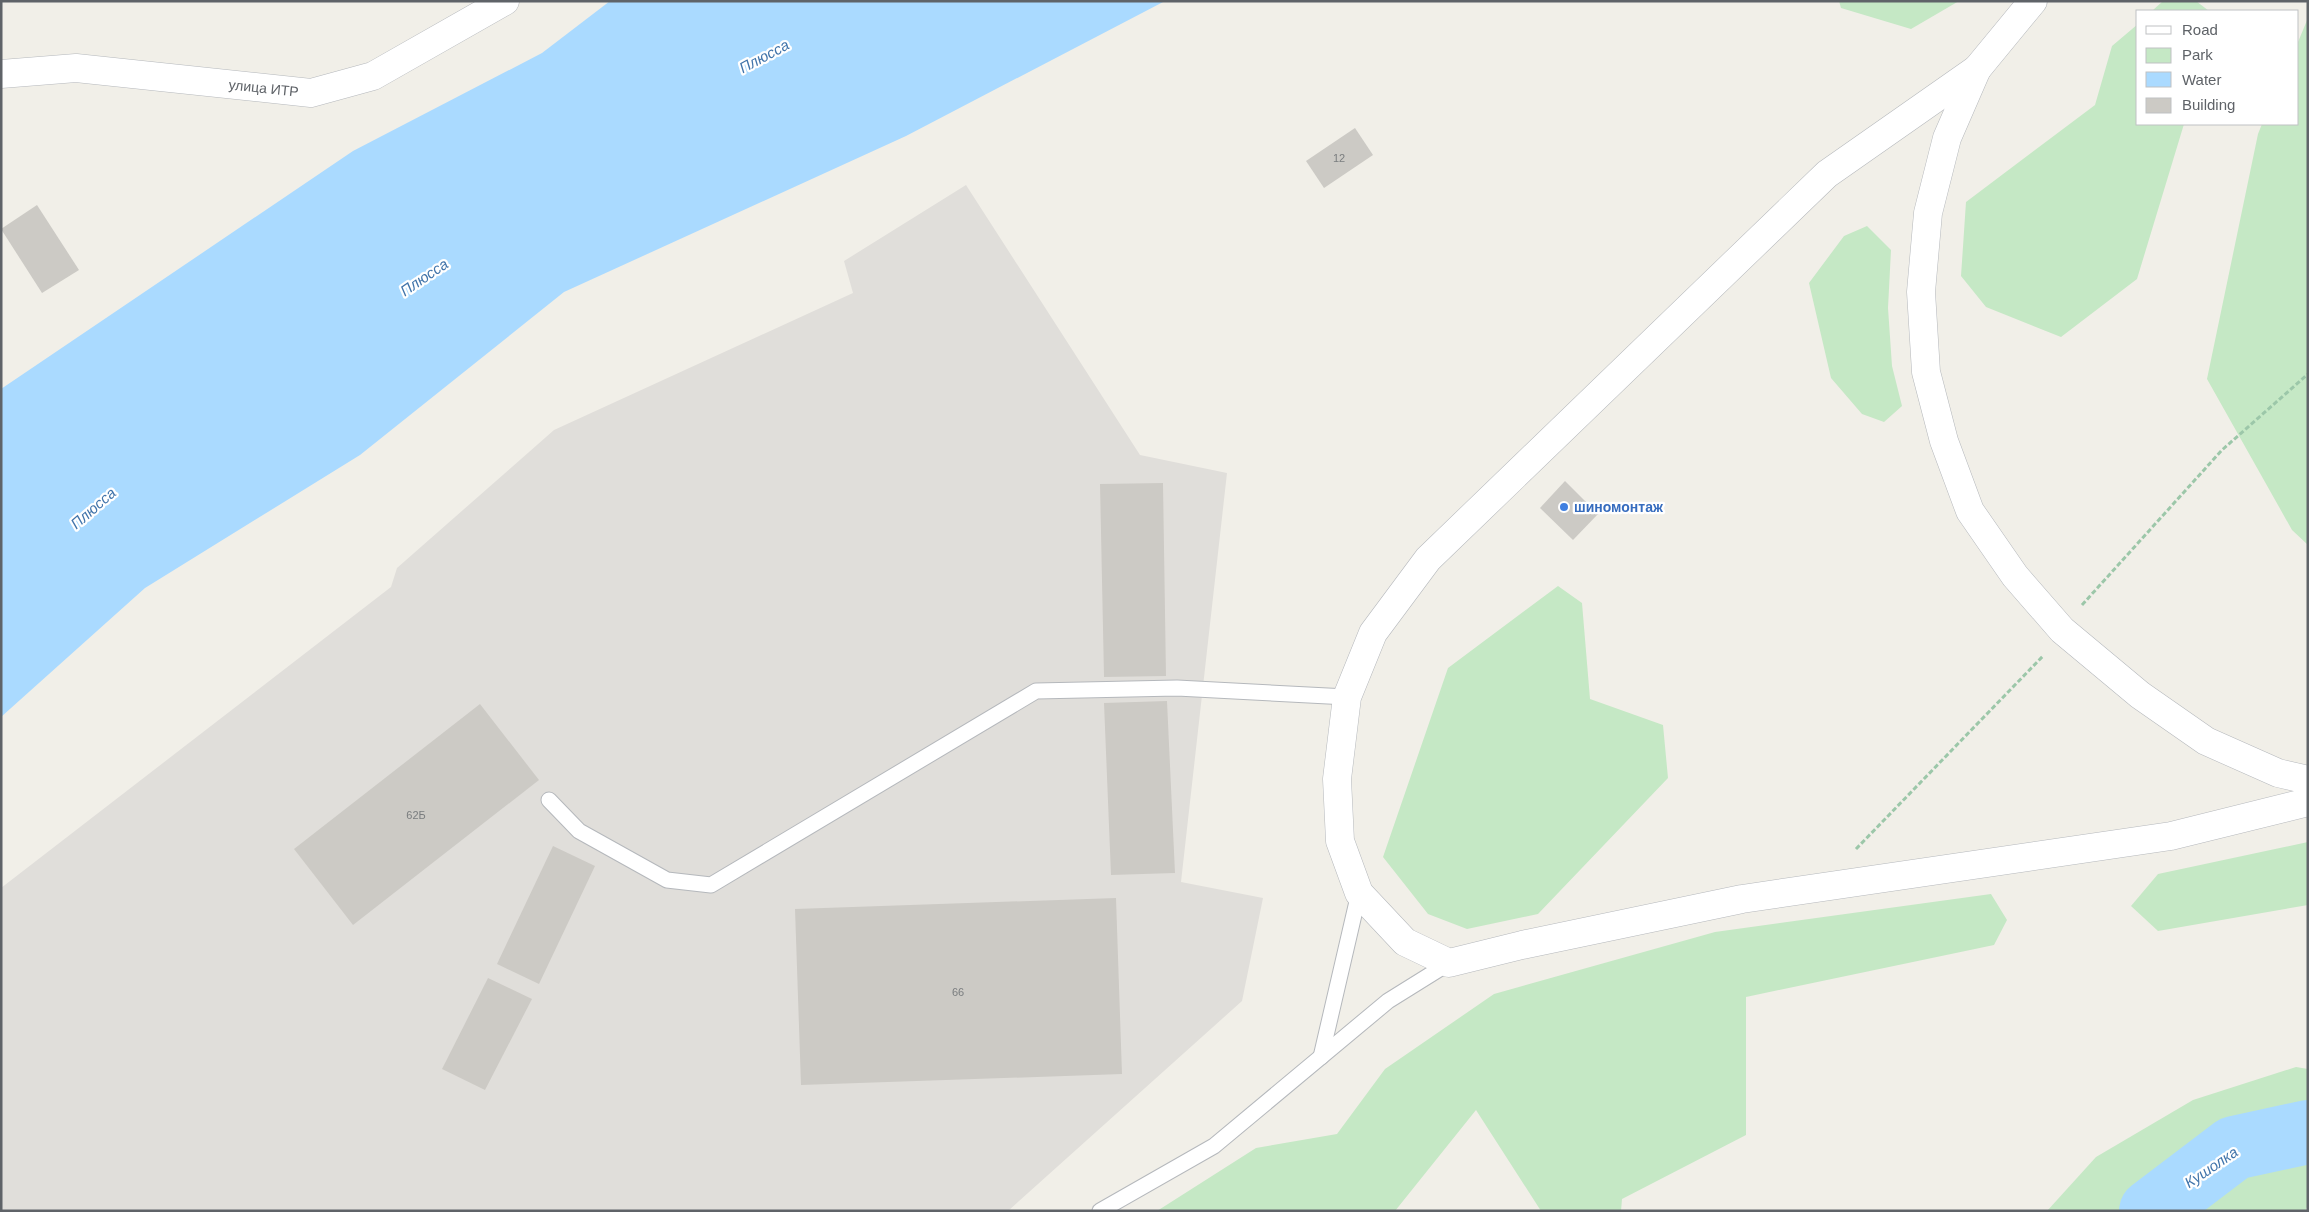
<svg xmlns="http://www.w3.org/2000/svg" width="2309" height="1212" viewBox="0 0 2309 1212" font-family="Helvetica,sans-serif">
<style>
.industrial{fill:#e0deda}
.green{fill:#c5e8c5}
.water{fill:#aadaff}
.lines{fill:none;stroke-linecap:round;stroke-linejoin:round}
.river{stroke:#aadaff;stroke-width:64}
.building{fill:#cccac5}
.service-casing{stroke:#b5b8bc;stroke-width:17}
.minor-casing{stroke:#b5b8bc;stroke-width:29}
.tertiary-casing{stroke:#b5b8bc;stroke-width:29}
.path{stroke:#9cc7a9;stroke-width:3;stroke-dasharray:5 2.5;stroke-linecap:butt}
.service{stroke:#fff;stroke-width:15}
.minor{stroke:#fff;stroke-width:28}
.tertiary{stroke:#fff;stroke-width:28}
.shop-dot{fill:#3f7fe0;stroke:#fff;stroke-width:2}
.labels{text-anchor:middle;dominant-baseline:central;stroke-width:4.5;stroke-linejoin:round;paint-order:stroke}
.number-label{font-size:11px;fill:#7a7d7f}
.street-label{font-size:14px;fill:#5f6368;stroke:#fff}
.shop-label{font-size:14px;font-weight:bold;fill:#366cbe;stroke:#fff;text-anchor:start}
.water-label{font-size:15px;font-style:italic;fill:#4174aa;stroke:#fff}
</style>
<rect width="100%" height="100%" fill="#f1efe8"/>
<path class="industrial" d="M966,185l174,270 87,18 -46,409 82,16 -21,103 -234,210h-1007v-323l390,-301 6,-19 157,-138 299,-137 -9,-32z"/>
<g class="green">
<path d="M1839,1h120l-48,28 -70,-21z"/>
<path d="M2163,1h33l13,10h-57z"/>
<path d="M2308,18v527l-16,-15 -85,-151 51,-245 4,-10h36v-82z"/>
<path d="M2138,24v100h46l-47,155 -76,58 -75,-30 -25,-31 5,-74 129,-97 17,-59z"/>
<path d="M1867,226l24,24 -3,58 4,58 10,40 -18,16 -22,-8 -31,-36 -22,-95 35,-47z"/>
<path d="M1558,586l24,17 8,96 73,26 5,53 -130,136 -71,15 -39,-15 -45,-57 65,-189z"/>
<path d="M2308,842v63l-150,26 -27,-25 27,-32z"/>
<path d="M1991,894l16,26 -13,25 -248,52v138l-124,64 -1,12h-80l-65,-101 -81,101h-238l99,-63 81,-14 48,-65 109,-75 221,-62z"/>
<path d="M2296,1067l12,2v136l-3,6h-258l49,-54 97,-57z"/>
</g>
<path class="water" d="M610,1h555l-259,135 -342,156 -204,163 -215,133 -144,129v-328l352,-238 189,-98z"/>
<g class="lines">
<path class="river" d="M2151,1211l83,-63 74,-16"/>
</g>
<g class="building">
<path d="M1355,128l18,27 -49,33 -18,-27z"/>
<path d="M37,205l42,65 -37,23 -41,-64z"/>
<path d="M1565,481l33,33 -25,26 -33,-32z"/>
<path d="M1163,483l3,193 -62,1 -4,-193z"/>
<path d="M1167,701l8,172 -64,2 -7,-172z"/>
<path d="M480,704l59,76 -186,145 -59,-76z"/>
<path d="M553,846l42,20 -56,118 -42,-20z"/>
<path d="M1116,898l6,176 -321,11 -6,-176z"/>
<path d="M488,978l44,21 -47,91 -43,-21z"/>
</g>
<g class="lines">
<defs>
<g id="service">
<path d="M549,800l30,31 88,49 44,5 325,-194 141,-3 170,9"/>
<path d="M1321,1057l38,-164"/>
<path d="M1100,1211l114,-65 174,-145 61,-38"/>
</g>
<g id="minor">
<path d="M1977,69l-150,105 -399,385 -55,74 -26,64 -10,82 3,62 19,52 46,49 44,21 73,-18 220,-46 429,-63 137,-34"/>
<path id="s1" d="M1,74l75,-6 235,25 62,-17 132,-75"/>
</g>
<path id="tertiary" d="M2033,1l-56,68 -30,69 -19,75 -7,79 5,80 18,69 26,70 45,65 47,54 78,65 66,46 72,32 30,7"/>
</defs>
<use href="#service" class="service-casing"/>
<use href="#minor" class="minor-casing"/>
<use href="#tertiary" class="tertiary-casing"/>
<g class="path">
<path d="M2082,605l140,-155 86,-76"/>
<path d="M1856,849l187,-193"/>
</g>
<use href="#service" class="service"/>
<use href="#minor" class="minor"/>
<use href="#tertiary" class="tertiary"/>
</g>
<circle class="shop-dot" cx="1564" cy="507" r="5"/>
<g class="labels">
<g class="number-label">
<text x="1339" y="158">12</text>
<text x="416" y="815">62Б</text>
<text x="958" y="992">66</text>
</g>
<g class="street-label">
<text stroke="none"><textPath href="#s1" startOffset="264">улица ИТР</textPath></text>
</g>
<g class="shop-label">
<text x="1574" y="507">шиномонтаж</text>
</g>
<g class="water-label">
<text transform="translate(764 56) rotate(-28)">Плюсса</text>
<text transform="translate(424 277) rotate(-34)">Плюсса</text>
<text transform="translate(93 508) rotate(-41)">Плюсса</text>
<text transform="translate(2211 1167) rotate(-34)">Кушолка</text>
</g>
</g>
<rect width="2309" height="1212" fill="none" stroke="#5f6368" stroke-width="5"/>
<rect x="2136" y="10" width="162" height="115" fill="#ffffff" stroke="#bfc1c3"/>
<rect x="2146" y="26" width="25" height="8" fill="#ffffff" stroke="#bfc1c3"/>
<text x="2182" y="35" font-size="15" fill="#5f6368">Road</text>
<rect x="2146" y="48" width="25" height="15" fill="#c5e8c5" stroke="#bfc1c3"/>
<text x="2182" y="60" font-size="15" fill="#5f6368">Park</text>
<rect x="2146" y="72" width="25" height="15" fill="#aadaff" stroke="#bfc1c3"/>
<text x="2182" y="85" font-size="15" fill="#5f6368">Water</text>
<rect x="2146" y="98" width="25" height="15" fill="#cccac5" stroke="#bfc1c3"/>
<text x="2182" y="110" font-size="15" fill="#5f6368">Building</text>
</svg>
